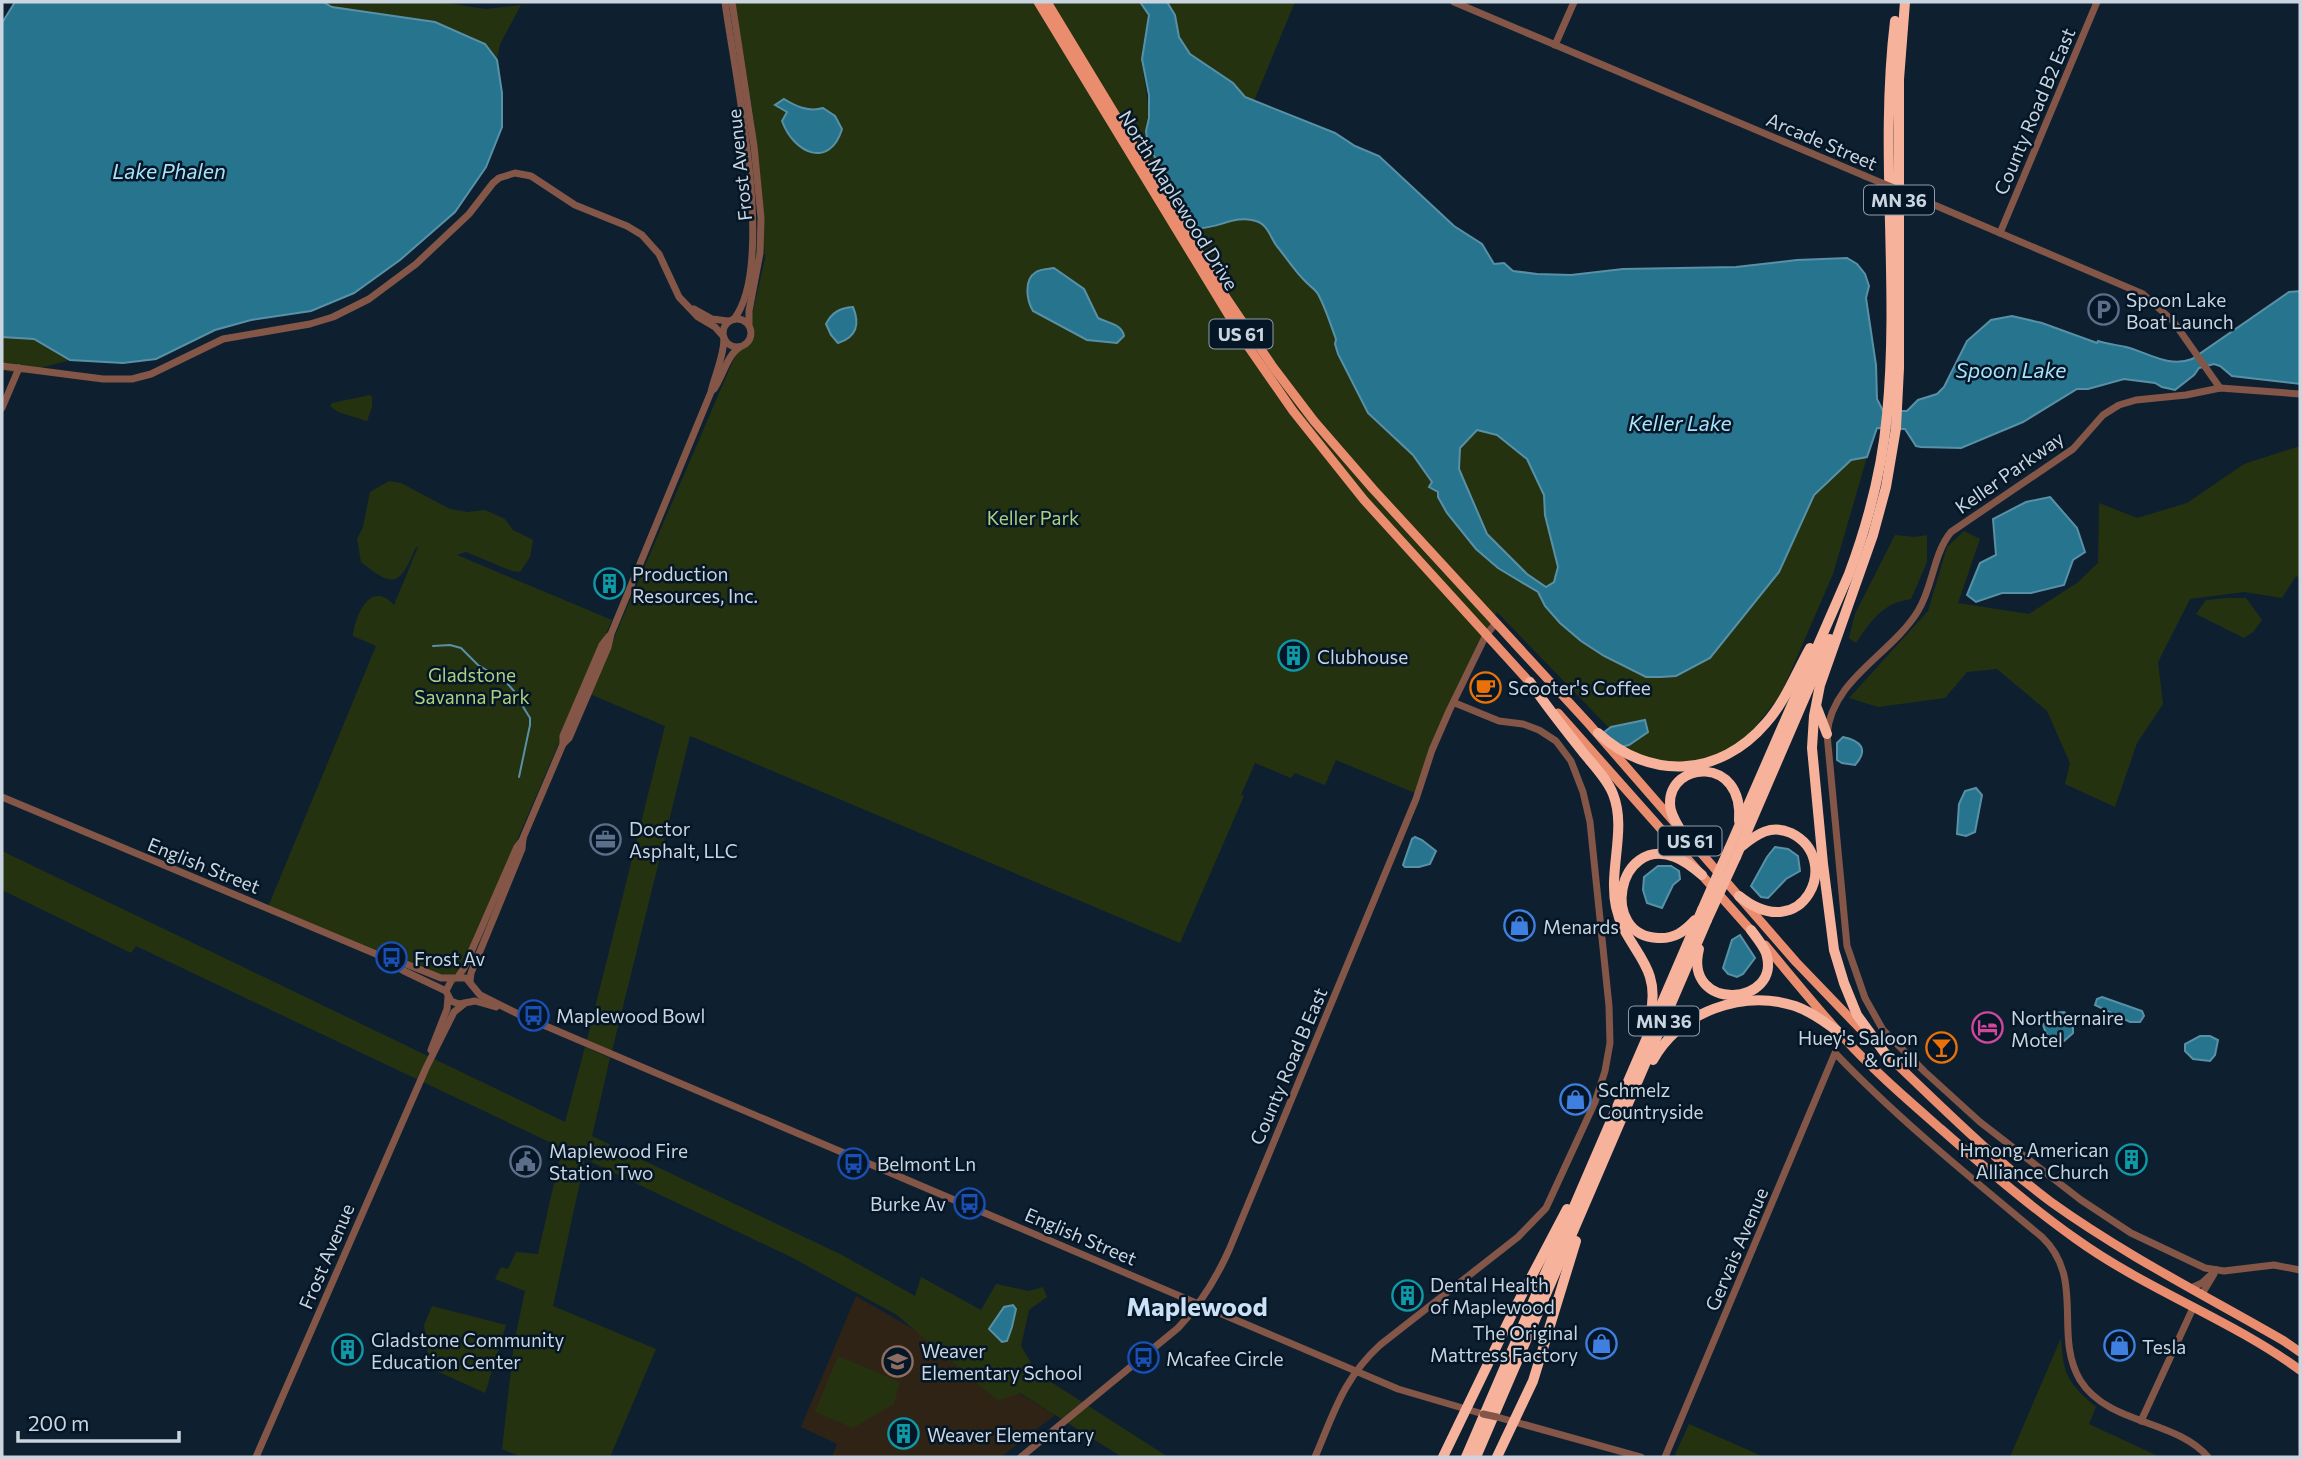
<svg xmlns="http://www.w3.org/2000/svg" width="2302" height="1459" viewBox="0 0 2302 1459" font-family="Commissioner,sans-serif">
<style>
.education{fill:#2f2315}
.green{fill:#253210}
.water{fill:#27748e;stroke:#5891a7;stroke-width:2;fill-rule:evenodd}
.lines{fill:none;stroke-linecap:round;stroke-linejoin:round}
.stream{stroke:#5891a7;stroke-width:2}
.tertiary{stroke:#835648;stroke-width:7}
.primary{stroke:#ea8d6f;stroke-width:9}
.motorway{stroke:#f7b29c;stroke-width:10}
.tertiary-bridge{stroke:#835648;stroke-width:7}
.motorway-bridge{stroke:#f7b29c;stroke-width:10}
.labels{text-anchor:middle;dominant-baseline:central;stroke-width:5;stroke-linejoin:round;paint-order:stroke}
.shield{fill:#051626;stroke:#8f9ca8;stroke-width:2}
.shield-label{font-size:18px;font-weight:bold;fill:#cad5e0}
.street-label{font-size:19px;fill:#cad5e0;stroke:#051626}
.poi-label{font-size:19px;fill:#cad5e0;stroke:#051626;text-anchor:start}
.park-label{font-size:19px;fill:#aed07f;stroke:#051626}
.water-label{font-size:21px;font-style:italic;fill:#a8e3fb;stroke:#051626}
.district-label{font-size:26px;font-weight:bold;fill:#cae1f7;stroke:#051626}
</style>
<rect width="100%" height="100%" fill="#0e2030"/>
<path class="education" d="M856,1296l52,30 147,89 -54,42h-169l5,-13 -36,-17z"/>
<g class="green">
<path d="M323,2h116l47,7 35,-4 -21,39 -3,16 -12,-16 -153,-37z"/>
<path d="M735,2l406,1 8,11c-2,15 -7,30 -7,45 1,27 10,42 4,72l66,97c13,-7 33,-13 48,-6 8,4 11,15 16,22 8,12 19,27 30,38 4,5 9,6 12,12 8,15 12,29 18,45l-1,5 3,10 30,59 17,17 11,7 31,35 7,16 42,61 30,24 18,9 14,10 7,14 15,17 21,18 23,15 42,21 133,-105 35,-77 37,-35 16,-3 -34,117 -52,120 -43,55 -61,19 -38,-9 -142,-147 -24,44 -58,137 -79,-33 -11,25 -30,-12 -4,5 -36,-15 -14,32 3,1 -64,147 -490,-207 -78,315 -25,-11 78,-314 -75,-32 145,-338c6,-11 15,-9 20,-23l-4,-14 14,-60 -11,-138z"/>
<path d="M1167,2h128l-41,99 -9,-4 -12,-14 -43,-29 -11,-17 -4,-22z"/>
<path d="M2,337l32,2 36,21 -51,14 -17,-4z"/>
<path d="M370,395l2,2v10l-5,14 -29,-9 -8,-6 2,-3z"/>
<path d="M1477,430l19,5 31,24 17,36 1,20 13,52 -4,15 -8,5 -19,-13 -40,-40 -28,-65 1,-21z"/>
<path d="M2300,446v132l-4,-2 -14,22 -38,-6 -54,7 -32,63 5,42 -26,39 -22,64 -50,-23 5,-21 -23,-52 -50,-42 -30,3 -22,26 -67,9 -29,-9 79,-87 19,-64 17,-16 16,8 -22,64 71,11 48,-31 21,-20 1,-60 38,15 50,-15 57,-39z"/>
<path d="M389,481l12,2 49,26 18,3 17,-2 20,9 8,11 20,10 -3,17 -10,15 -8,-1 -46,-19 -9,3 155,65 -157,364 -187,-77 108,-261 -23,-10c2,-20 17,-57 41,-31l24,-58h-2c-16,38 -22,42 -55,15l-4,-23 6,-12 7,-35z"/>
<path d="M1895,535l20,2 12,-2v27l-16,37c-29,4 -40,22 -55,44l-7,-5 6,-24z"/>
<path d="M2227,598h19l16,22 -9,12 -9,6 -48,-24 10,-14z"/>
<path d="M2,851l563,271 20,-75 25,11 -18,78 250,119 73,41 6,-19 60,33 15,-26 33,7 14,-4 4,10 -18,13 -8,36 16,27 131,84h-46l-102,-64 -22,8 -101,-86 -106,-58 -206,-98 -32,147 103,43 -46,108h-88l-20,-8 12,-106 11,-52 -30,-12 6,-12 7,2 8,-17 22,2 24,-106 -426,-202 -5,7 -129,-63z"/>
<path d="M432,1306l74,19 -21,68 -46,-21 -11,-18 -4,-29z"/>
<path d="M2061,1338c2,37 7,45 35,69l-7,17 71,33h-150z"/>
<path d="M838,1356l62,26 -6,22 -41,24 -38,-16z"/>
<path d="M1689,1424l75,33h-90z"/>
</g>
<g class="water">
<path d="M15,2h308l9,5 103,15 50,22 12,16 5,33v34l-16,40 -31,45 -55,48 -46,33 -43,18 -60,9 -36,10 -59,29 -33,4 -53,-3 -36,-21 -32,-2v-314z"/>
<path d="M1140,2h27l8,13 4,22 11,17 43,29 12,14 90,36 20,13 24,10 75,70 28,18 12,20 10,-1 9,8 24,3 34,1 52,-6 113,-2 61,-7 50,-2 10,6 8,10 4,12 -3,12 10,67 1,34 6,12h24l11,-11 19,-6 7,-7 23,-46 24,-21 21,-4 30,7 55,20 1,-2c9,3 19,4 28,6 23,6 43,21 66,12l97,-67 11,-1v93l-68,-8 -12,-10 -6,-2 -15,4 -5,7 -19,15 -13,-3 -7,-4 -31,-4 -36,10h-11l-54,33 -62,26 -40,-1 -5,-1 -11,-17 -28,-1 -10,29 -16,3 -37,35 -35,77 -69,86 -34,18 -15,1h-15l-42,-21 -23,-15 -21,-18 -15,-17 -7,-14 -40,-24 -22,-19 -29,-36 -9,-16v-5l-9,-5 3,-5 -19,-27 -45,-42 -30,-59 -3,-10 1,-5c-6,-16 -10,-30 -18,-45 -3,-5 -7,-7 -11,-11 -12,-11 -21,-26 -31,-38 -6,-9 -9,-21 -20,-24 -21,-7 -38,8 -58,7l-50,-82 -2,-15 3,-13v-23l-7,-36 7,-44zM1477,430l20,5 30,24 17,36 1,20 13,52 -4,15 -8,5 -19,-13 -40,-40 -28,-65 1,-21z"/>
<path d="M784,99c13,8 25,13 39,9l12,8 7,13c-12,40 -48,25 -60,-8l5,-9 -12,-7z"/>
<path d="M1054,268l30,21 14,29c10,5 24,6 26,18l-7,7 -30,-3 -54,-29c-6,-10 -10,-31 3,-39 4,-3 13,-3 18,-4z"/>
<path d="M853,307c7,17 4,30 -15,36l-7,-8 -5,-11c6,-12 14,-16 27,-17z"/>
<path d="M2050,497l27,31 8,24 -12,8 -9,25 -33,8h-29l-26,9 -9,-7 13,-32 16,-8 -3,-36 33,-17z"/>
<path d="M1645,720l3,12 -19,13 -13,3 -13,-15 8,-6z"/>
<path d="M1843,737c18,4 26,12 12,28l-13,-2 -5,-3v-17z"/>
<path d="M1976,788l6,7 -7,37 -9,4 -9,-2 2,-30 6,-13z"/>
<path d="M1415,837l7,3 14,11 -6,13 -11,3h-14l-2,-2 9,-26z"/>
<path d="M1775,847l13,2 10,7 2,15 -14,8 -18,19 -7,-1 -10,-11 16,-29z"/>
<path d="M1658,866h13l8,5 1,8 -7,6 -11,23 -15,-5 -4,-13 1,-13z"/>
<path d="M1740,935l15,23 -12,16 -6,3 -9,-3 -5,-6 9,-28z"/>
<path d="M2102,997l40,14 2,5 -4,6h-10l-35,-17 2,-6z"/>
<path d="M2064,1012l9,10v11l-9,8 -10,1 -8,-9 -3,-8 11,-12z"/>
<path d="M2200,1036h10l8,4 -3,15 -5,6 -17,-2 -8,-8v-7z"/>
<path d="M1013,1305l3,4 -4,18 -5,14 -5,1 -13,-13 15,-22z"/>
</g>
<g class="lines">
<g class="stream">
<path d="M433,646l17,-1 11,3 17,17 27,16 9,10"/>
<path d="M519,777l11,-52v-7l-8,-13"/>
</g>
<g class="tertiary">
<path d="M725,2c9,69 52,262 9,317"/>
<path d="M732,2l22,144 7,72 -1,35 -11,58v13"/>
<path d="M1454,2l411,174"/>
<path d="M1555,45l19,-43"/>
<path d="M1925,201l218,93 30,27 47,67"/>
<path d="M2000,233l97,-231"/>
<path d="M694,309l18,10 16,2"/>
<circle cx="737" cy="333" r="14"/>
<path d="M2,366l101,13h29l19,-5 72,-35 87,-15 23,-7 36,-18 47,-35 53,-50 24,-31 6,-5 16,-5 16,3 44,29 52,21 15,9 17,19 20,43 19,20 17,10 8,9"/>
<path d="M714,389c9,-13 13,-34 26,-42"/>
<path d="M2300,394l-80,-6 -34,7 -50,5 -17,5 -16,10 -30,34 -122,83c-18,22 -18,55 -33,79 -27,44 -86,68 -91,123l20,212 18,52 18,32 42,42 55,50 101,78 50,33 74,35 19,3 50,-6 26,5"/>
<path d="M2,408l17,-40"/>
<path d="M563,744l6,-6 39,-91 3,-13 100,-242c4,-18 13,-35 13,-54"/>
<path d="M2,797l374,157 28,17 42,20"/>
<path d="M393,963l13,1 35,14h25l14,17 40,20 878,374 85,25"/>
<path d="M458,977l6,-9 53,-121 6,-8"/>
<path d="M452,979l-6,12 5,10 8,3 16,-3 21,6"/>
<path d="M470,981l1,-8 51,-124 1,-11 40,-94v-8l39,-91 7,-9"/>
<path d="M431,1050l16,-41 1,-12"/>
<path d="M2191,1288l11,-5 14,-13"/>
<path d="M2202,1294l12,-20"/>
<path d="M1497,1417l144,40"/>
<path d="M2141,1421l52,-113"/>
<path d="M256,1457l170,-389 28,-56 10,-8"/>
<path d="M1021,1457l157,-129c22,-23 38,-49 51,-78l187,-451 16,-49 17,-39 37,-76 10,-12"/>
<path d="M1315,1457c19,-44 28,-78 65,-112l138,-108 28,-29 49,-106 10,-31 5,-28 -1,-37 -19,-184 -7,-30 -12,-31 -15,-20 -17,-11 -16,-6 -24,-3 -44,-18"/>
<path d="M1665,1457l170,-404c64,67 136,125 207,184 44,42 11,97 38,143 28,45 95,39 128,77"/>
</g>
<g class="primary">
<path d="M1038,2l207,340 48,69 71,89 170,187"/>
<path d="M1047,2l180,297 46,68 41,54 59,68 215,234 208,239 76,79"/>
<path d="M1558,713l197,222"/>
<path d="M1765,945c26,31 52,63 79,93 29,32 64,62 97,91 43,38 88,77 135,110 71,51 154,80 224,131"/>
<path d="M1885,1053c54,51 106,104 166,149 74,53 155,94 233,139l16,11"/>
</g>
<g class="motorway">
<path d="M1530,682c16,24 34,46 52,69 10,13 25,27 31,43 14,35 -5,76 3,113 9,43 47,56 34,109"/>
<path d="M1817,708l10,26"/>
<path d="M1598,733c52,48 122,44 168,-10 19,-21 30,-50 44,-75"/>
<path d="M1683,834c-5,-9 -13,-19 -13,-30 -1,-43 74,-49 69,17"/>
<path d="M1729,849l120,-275c19,-51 33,-105 38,-159 13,-131 -8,-263 8,-394"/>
<path d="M1736,857l94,-218"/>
<path d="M1739,896c64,52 105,-37 52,-63 -20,-9 -34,1 -49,13"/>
<path d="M1695,920c-11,12 -21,19 -37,18 -59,-2 -41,-103 17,-81 10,4 19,11 27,18"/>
<path d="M1699,949c-16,64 84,57 67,4 -3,-8 -10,-16 -15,-23"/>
<path d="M1887,1056l-30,-41 -13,-32 -10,-33 -11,-86 -11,-116 2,-32 6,-31 53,-150 13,-48 10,-59 3,-60v-289l6,-77"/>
<path d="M1653,1060c27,-48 89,-71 142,-54 17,6 32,17 46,28"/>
<path d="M1443,1457l72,-149 52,-99"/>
<path d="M1466,1457l236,-547"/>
<path d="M1476,1457l231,-537"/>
<path d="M1497,1457l36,-76 43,-140"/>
</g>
<g class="tertiary-bridge">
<path d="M1865,176l60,25"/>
<path d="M1483,1414l14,3"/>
</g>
<g class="motorway-bridge">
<path d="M1702,910l27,-61"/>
<path d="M1707,920l29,-63"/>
</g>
</g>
<defs>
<symbol id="parking-ring" viewBox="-11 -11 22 22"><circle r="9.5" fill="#051626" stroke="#5c6f8a" stroke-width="1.5"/><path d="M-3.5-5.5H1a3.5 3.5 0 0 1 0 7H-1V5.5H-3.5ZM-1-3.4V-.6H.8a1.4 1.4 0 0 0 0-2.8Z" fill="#5c6f8a"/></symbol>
<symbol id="building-ring" viewBox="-11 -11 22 22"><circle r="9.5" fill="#051626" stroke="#0f9aa8" stroke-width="1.5"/><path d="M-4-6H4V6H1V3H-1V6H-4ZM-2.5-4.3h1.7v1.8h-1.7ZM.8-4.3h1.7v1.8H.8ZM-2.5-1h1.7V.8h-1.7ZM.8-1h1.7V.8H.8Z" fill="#0f9aa8"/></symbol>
<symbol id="cafe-ring" viewBox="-11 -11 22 22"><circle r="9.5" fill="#051626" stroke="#e8710a" stroke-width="1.5"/><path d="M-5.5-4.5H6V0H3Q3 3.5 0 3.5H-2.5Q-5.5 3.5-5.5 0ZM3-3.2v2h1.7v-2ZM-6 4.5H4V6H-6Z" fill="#e8710a"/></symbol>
<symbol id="office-ring" viewBox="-11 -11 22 22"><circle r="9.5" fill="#051626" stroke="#5c6f8a" stroke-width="1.5"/><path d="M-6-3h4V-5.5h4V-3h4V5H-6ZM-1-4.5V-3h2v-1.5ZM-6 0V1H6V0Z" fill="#5c6f8a"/></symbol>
<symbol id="shop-ring" viewBox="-11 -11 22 22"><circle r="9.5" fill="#051626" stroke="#3f7fe0" stroke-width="1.5"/><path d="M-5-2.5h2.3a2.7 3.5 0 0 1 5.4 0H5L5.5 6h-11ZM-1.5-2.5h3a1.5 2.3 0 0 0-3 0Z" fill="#3f7fe0"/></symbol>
<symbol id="bus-ring" viewBox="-11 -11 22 22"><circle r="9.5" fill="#051626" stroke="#1a4fb4" stroke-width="1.5"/><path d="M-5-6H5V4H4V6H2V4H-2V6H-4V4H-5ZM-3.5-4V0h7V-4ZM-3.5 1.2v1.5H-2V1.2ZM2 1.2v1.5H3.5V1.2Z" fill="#1a4fb4"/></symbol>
<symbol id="hotel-ring" viewBox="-11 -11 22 22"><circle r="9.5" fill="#051626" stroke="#d1479c" stroke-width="1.5"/><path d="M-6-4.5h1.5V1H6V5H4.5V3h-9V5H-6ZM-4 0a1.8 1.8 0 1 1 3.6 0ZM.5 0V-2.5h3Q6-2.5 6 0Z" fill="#d1479c"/></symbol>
<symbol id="bar-ring" viewBox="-11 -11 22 22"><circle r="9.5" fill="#051626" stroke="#e8710a" stroke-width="1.5"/><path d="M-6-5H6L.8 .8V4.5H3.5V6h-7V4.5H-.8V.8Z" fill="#e8710a"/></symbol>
<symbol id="civic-ring" viewBox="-11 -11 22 22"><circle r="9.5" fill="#051626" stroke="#5c6f8a" stroke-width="1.5"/><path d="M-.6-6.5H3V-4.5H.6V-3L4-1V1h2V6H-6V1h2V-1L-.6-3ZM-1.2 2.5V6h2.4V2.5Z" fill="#5c6f8a"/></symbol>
<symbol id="school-ring" viewBox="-11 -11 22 22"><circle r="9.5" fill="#051626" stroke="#8d6e63" stroke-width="1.5"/><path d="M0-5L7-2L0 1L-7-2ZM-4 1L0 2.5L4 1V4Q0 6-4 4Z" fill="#8d6e63"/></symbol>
</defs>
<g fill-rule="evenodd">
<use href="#parking-ring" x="2086" y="292" width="35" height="35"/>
<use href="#building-ring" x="592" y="566" width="35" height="35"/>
<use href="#building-ring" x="1276" y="638" width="35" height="35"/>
<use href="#cafe-ring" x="1468" y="670" width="35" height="35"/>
<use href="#office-ring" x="588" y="822" width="35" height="35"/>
<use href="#shop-ring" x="1502" y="908" width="35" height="35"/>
<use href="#bus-ring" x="374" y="940" width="35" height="35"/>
<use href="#bus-ring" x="516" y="998" width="35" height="35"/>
<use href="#hotel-ring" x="1970" y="1010" width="35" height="35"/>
<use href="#bar-ring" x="1924" y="1030" width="35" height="35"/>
<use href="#shop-ring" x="1558" y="1082" width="35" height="35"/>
<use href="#building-ring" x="2114" y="1142" width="35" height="35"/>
<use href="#civic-ring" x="508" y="1144" width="35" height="35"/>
<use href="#bus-ring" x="836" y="1146" width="35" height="35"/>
<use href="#bus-ring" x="952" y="1186" width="35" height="35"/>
<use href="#building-ring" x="1390" y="1278" width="35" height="35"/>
<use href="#shop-ring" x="1584" y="1326" width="35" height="35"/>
<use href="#shop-ring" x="2102" y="1328" width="35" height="35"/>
<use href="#building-ring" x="330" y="1332" width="35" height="35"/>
<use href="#bus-ring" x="1126" y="1340" width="35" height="35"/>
<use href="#school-ring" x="880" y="1344" width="35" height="35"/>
<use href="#building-ring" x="886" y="1416" width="35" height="35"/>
</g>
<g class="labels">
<g class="shield">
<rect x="1864" y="185.5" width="70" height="29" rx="5"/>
<rect x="1209.5" y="319.5" width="63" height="29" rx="5"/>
<rect x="1658.5" y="826.5" width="63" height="29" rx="5"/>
<rect x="1629" y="1006.5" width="70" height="29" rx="5"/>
</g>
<g class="shield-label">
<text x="1899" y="200">MN 36</text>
<text x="1241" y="334">US 61</text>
<text x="1690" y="841">US 61</text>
<text x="1664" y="1021">MN 36</text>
</g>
<g class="street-label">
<text transform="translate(2034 111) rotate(-67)">County Road B2 East</text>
<text transform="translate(1822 141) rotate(23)">Arcade Street</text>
<text transform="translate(739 165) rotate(-96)">Frost Avenue</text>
<text transform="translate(1179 200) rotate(58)">North Maplewood Drive</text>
<text transform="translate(2009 472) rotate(-35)">Keller Parkway</text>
<text transform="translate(204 865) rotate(22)">English Street</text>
<text transform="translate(1288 1066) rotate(-67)">County Road B East</text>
<text transform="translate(1081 1236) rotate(23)">English Street</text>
<text transform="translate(1736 1249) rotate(-67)">Gervais Avenue</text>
<text transform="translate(326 1256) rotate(-67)">Frost Avenue</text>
</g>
<g class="poi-label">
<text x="2126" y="299">Spoon Lake<tspan x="2126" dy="22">Boat Launch</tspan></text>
<text x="632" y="573">Production<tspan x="632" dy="22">Resources, Inc.</tspan></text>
<text x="1317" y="656">Clubhouse</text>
<text x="1508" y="687">Scooter's Coffee</text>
<text x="629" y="828">Doctor<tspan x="629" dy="22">Asphalt, LLC</tspan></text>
<text x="1543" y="926">Menards</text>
<text x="414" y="958">Frost Av</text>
<text x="556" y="1015">Maplewood Bowl</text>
<text x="2011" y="1017">Northernaire<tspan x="2011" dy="22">Motel</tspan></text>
<text x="1918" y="1037" text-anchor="end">Huey's Saloon<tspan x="1918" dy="22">&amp; Grill</tspan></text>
<text x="1598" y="1089">Schmelz<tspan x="1598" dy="22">Countryside</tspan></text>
<text x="2109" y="1149" text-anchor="end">Hmong American<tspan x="2109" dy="22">Alliance Church</tspan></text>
<text x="549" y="1150">Maplewood Fire<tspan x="549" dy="22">Station Two</tspan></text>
<text x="877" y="1163">Belmont Ln</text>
<text x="946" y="1203" text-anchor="end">Burke Av</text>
<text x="1430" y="1284">Dental Health<tspan x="1430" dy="22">of Maplewood</tspan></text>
<text x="1578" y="1332" text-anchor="end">The Original<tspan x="1578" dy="22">Mattress Factory</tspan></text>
<text x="371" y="1339">Gladstone Community<tspan x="371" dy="22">Education Center</tspan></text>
<text x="2142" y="1346">Tesla</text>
<text x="921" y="1350">Weaver<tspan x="921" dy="22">Elementary School</tspan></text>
<text x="1166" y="1358">Mcafee Circle</text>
<text x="927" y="1434">Weaver Elementary</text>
</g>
<g class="park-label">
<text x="1033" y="517">Keller Park</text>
<text x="472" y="674">Gladstone<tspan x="472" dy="22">Savanna Park</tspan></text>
</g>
<g class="water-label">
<text x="169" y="170">Lake Phalen</text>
<text x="2011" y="369">Spoon Lake</text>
<text x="1680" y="422">Keller Lake</text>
</g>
<g class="district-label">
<text x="1197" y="1305">Maplewood</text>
</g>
</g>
<rect width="2302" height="1459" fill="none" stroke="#cad5e0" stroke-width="7"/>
<path d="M18 1431v10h161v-10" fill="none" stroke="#cad5e0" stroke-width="3.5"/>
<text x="28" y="1431" font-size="21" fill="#cad5e0" stroke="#051626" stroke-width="5" paint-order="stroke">200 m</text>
</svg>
